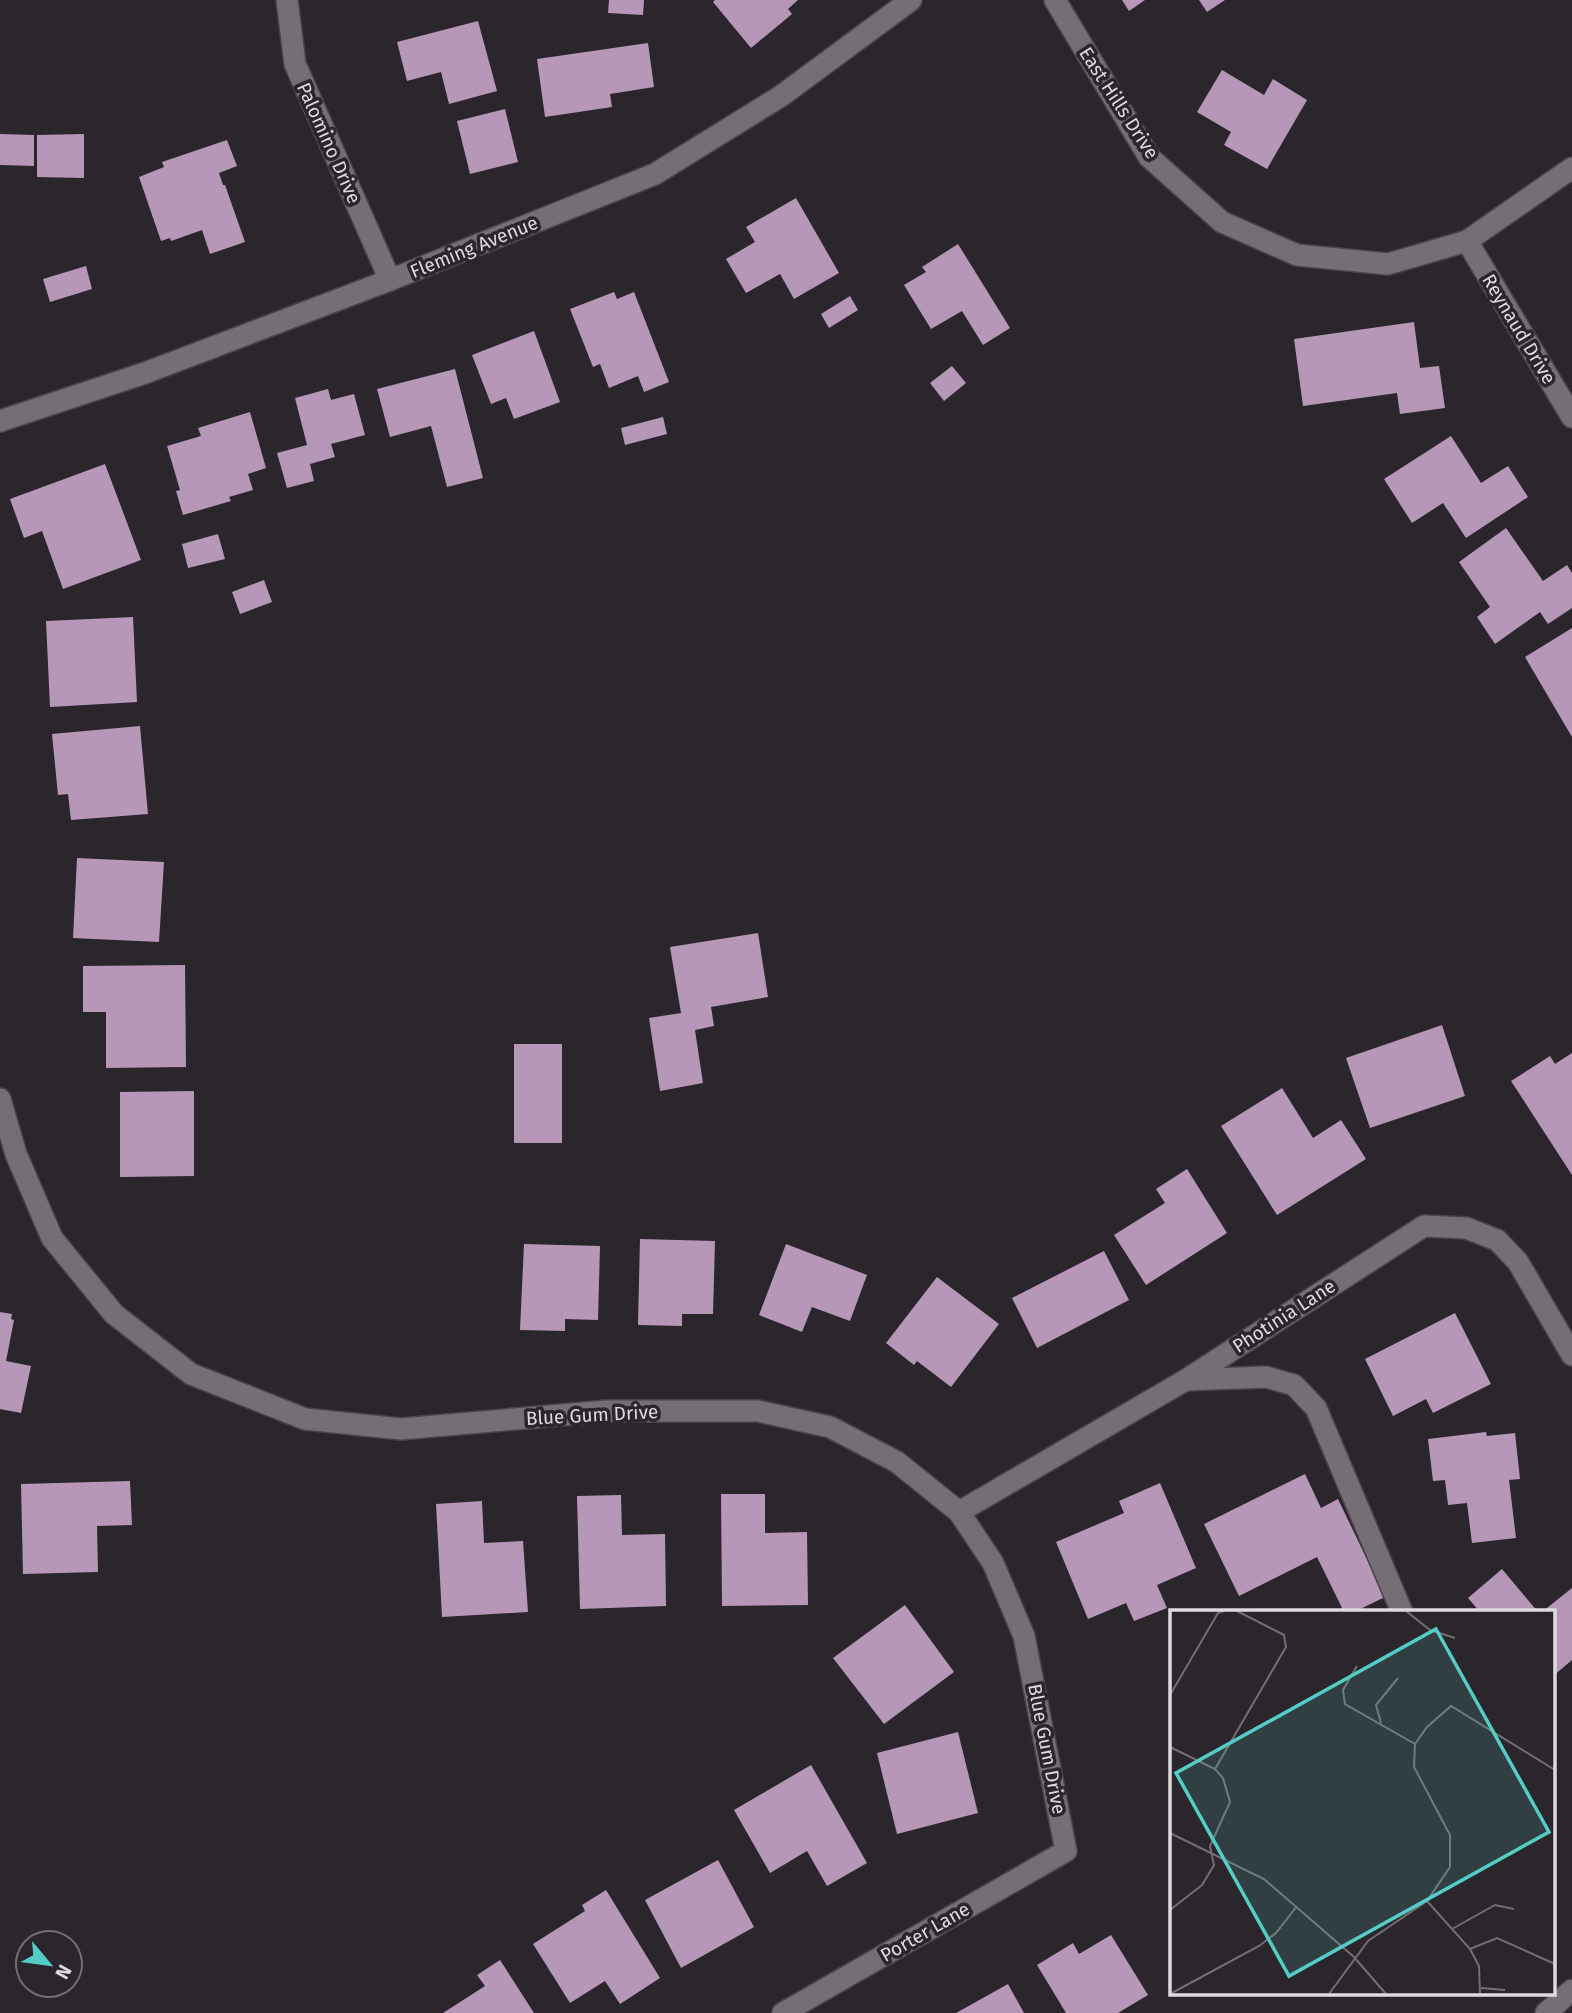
<svg xmlns="http://www.w3.org/2000/svg" width="1572" height="2013" viewBox="0 0 1572 2013" font-family="'Fira Sans',sans-serif">
<style>
.building{fill:#b797b8}
.lines{fill:none;stroke-linecap:round;stroke-linejoin:round}
.minor-casing{stroke:#484448;stroke-width:24}
.minor{stroke:#756f75;stroke-width:21}
.labels{text-anchor:middle;dominant-baseline:central;stroke-width:7;stroke-linejoin:round;paint-order:stroke}
.street-label{font-size:19px;fill:#dedbde;stroke:#2b262b}
.inset-road{fill:none;stroke:#736e73;stroke-width:2}
.view{fill:#54cdc8;fill-opacity:0.15;stroke:#54cdc8;stroke-width:3.5}
.inset-edge{fill:none;stroke:#dedbde;stroke-width:3.5}
</style>
<rect width="100%" height="100%" fill="#2b262b"/>
<g class="building">
<path d="M609,0h35l-1,15 -35,-2z"/>
<path d="M715,0h83l-10,9 4,5 -41,34 -38,-46z"/>
<path d="M1122,0h23l-16,11z"/>
<path d="M1199,0h26l-18,12z"/>
<path d="M478,21l19,70 -48,13 -8,-32 -34,9 -10,-39z"/>
<path d="M648,43l6,44 -44,7 2,13 -67,10 -8,-58z"/>
<path d="M1222,70l42,25 9,-16 34,21 -40,69 -43,-24 7,-13 -34,-20z"/>
<path d="M505,109l13,53 -48,12 -13,-53z"/>
<path d="M0,134l34,1v31l-34,-1z"/>
<path d="M84,134v44l-47,-1v-42z"/>
<path d="M227,140l10,26 -18,7 4,12h2l20,57 -35,12 -8,-24 -31,11 -1,-3 -9,3 -22,-64 25,-10 -2,-5z"/>
<path d="M796,198l43,75 -45,26 -14,-25 -34,19 -20,-34 29,-17 -9,-15z"/>
<path d="M958,244l52,84 -27,17 -21,-34 -31,18 -27,-44 22,-13 -4,-5z"/>
<path d="M86,266l6,23 -42,13 -7,-23z"/>
<path d="M614,292l3,7 17,-7 35,90 -25,10 -6,-16 -29,12 -9,-24 -7,3 -23,-58z"/>
<path d="M850,296l8,14 -29,18 -8,-14z"/>
<path d="M1414,322l6,46 19,-2 6,42 -45,6 -3,-21 -94,13 -9,-67z"/>
<path d="M534,331l26,71 -46,17 -8,-21 -15,6 -19,-49z"/>
<path d="M952,366l14,17 -22,18 -14,-18z"/>
<path d="M455,369l28,109 -36,9 -16,-61 -41,11 -13,-48z"/>
<path d="M328,389l3,11 23,-6 11,41 -34,9 4,13 -25,7 4,17 -27,7 -10,-35 30,-8 -12,-47z"/>
<path d="M250,412l16,56 -18,6 5,16 -24,7 2,4 -48,14 -7,-24 4,-1 -13,-44 34,-10 -3,-8z"/>
<path d="M663,417l4,17 -42,11 -4,-17z"/>
<path d="M1451,436l30,47 27,-17 20,31 -62,41 -23,-35 -31,20 -28,-44z"/>
<path d="M105,464l36,96 -78,29 -21,-58 -18,7 -14,-39z"/>
<path d="M1506,528l37,53 24,-16 5,8v35l-24,16 -8,-12 -45,32 -18,-27 13,-10 -31,-45z"/>
<path d="M218,534l7,25 -37,9 -6,-24z"/>
<path d="M264,580l8,22 -32,12 -8,-22z"/>
<path d="M133,617l4,85 -87,5 -4,-86z"/>
<path d="M1572,628v109l-47,-80z"/>
<path d="M140,726l8,88 -77,6 -3,-26 -10,1 -6,-61z"/>
<path d="M77,858l87,4 -5,80 -86,-4z"/>
<path d="M758,933l10,64 -57,10 3,19 -19,4 8,53 -43,8 -11,-73 32,-5 -11,-66z"/>
<path d="M185,965l1,102 -80,1v-56h-23v-46z"/>
<path d="M1442,1025l23,71 -95,32 -24,-70z"/>
<rect x="514" y="1044" width="48" height="99"/>
<path d="M1572,1053v122l-61,-94 39,-25 5,8z"/>
<path d="M1282,1088l31,50 28,-18 25,39 -89,56 -56,-89z"/>
<path d="M194,1091v85l-74,1v-85z"/>
<path d="M1187,1169l40,64 -81,52 -32,-50 51,-32 -9,-14z"/>
<path d="M640,1239l75,2 -2,73h-31v12l-44,-1z"/>
<path d="M524,1244l76,2 -2,74 -33,-1v12l-45,-1z"/>
<path d="M786,1244l81,31 -17,46 -38,-14 -10,25 -43,-17z"/>
<path d="M1104,1251l25,49 -92,48 -25,-50z"/>
<path d="M937,1277l62,47 -48,63 -34,-26 -3,4 -28,-22z"/>
<path d="M0,1312l12,2 -1,5 3,1 -8,41 25,5 -10,47 -21,-4z"/>
<path d="M1455,1313l36,71 -58,29 -7,-14 -33,17 -28,-57z"/>
<path d="M1486,1432l1,4 28,-3 5,46 -11,1 7,58 -44,5 -5,-40 -19,2 -3,-25 -12,1 -5,-42z"/>
<path d="M1305,1474l16,34 17,-9 47,98 -31,15h-10l-27,-55 -78,39 -35,-72z"/>
<path d="M130,1481l2,44 -35,1 1,46 -75,2 -2,-90z"/>
<path d="M1160,1483l36,85 -39,17 10,23 -33,13 -8,-18 -38,16 -32,-77 68,-29 -5,-12z"/>
<path d="M721,1494h44v39l42,-1 1,73 -86,1z"/>
<path d="M621,1495l1,40 43,-1 1,72 -86,3 -3,-113z"/>
<path d="M482,1501l2,42 39,-2 5,71 -86,5 -6,-113z"/>
<path d="M1502,1569l36,43h-58l-12,-14z"/>
<path d="M1572,1588v72l-19,16v-64h-11z"/>
<path d="M905,1605l49,67 -70,52 -51,-66z"/>
<path d="M958,1732l20,81 -81,21 -20,-81z"/>
<path d="M811,1765l56,98 -40,23 -20,-35 -37,22 -36,-63z"/>
<path d="M718,1860l36,67 -73,41 -36,-68z"/>
<path d="M606,1890l54,88 -40,26 -15,-23 -35,22 -37,-59 52,-33 -3,-6z"/>
<path d="M1111,1935l37,60 -30,18h-52l-29,-48 36,-22 6,11z"/>
<path d="M500,1960l34,53h-91l42,-27 -8,-11z"/>
<path d="M1008,1984l16,29h-68z"/>
</g>
<g class="lines">
<defs>
<g id="minor">
<path d="M287,0l8,64 95,216"/>
<path d="M1055,0l94,157 73,65 75,33 91,9 79,-23 105,-73"/>
<path d="M1467,241l105,176"/>
<path d="M0,421l145,-48 245,-93 265,-106 126,-78 130,-96"/>
<path d="M0,1099l16,55 36,84 62,76 77,60 114,45 96,10 206,-18h151l72,16 67,35 62,50 34,51 31,73 42,215 -283,162"/>
<path d="M1186,1380l80,-3 28,8 22,23 86,204"/>
<path d="M959,1512l225,-131 240,-155 42,2 31,12 21,22 54,93"/>
<path d="M1546,2013l26,-23"/>
</g>
</defs>
<use href="#minor" class="minor-casing"/>
<use href="#minor" class="minor"/>
</g>
<g class="labels">
<g class="street-label">
<text transform="translate(1119 103) rotate(57)">East Hills Drive</text>
<text transform="translate(329 143) rotate(66)">Palomino Drive</text>
<text transform="translate(474 247) rotate(-22)">Fleming Avenue</text>
<text transform="translate(1519 329) rotate(59)">Reynaud Drive</text>
<text transform="translate(1284 1316) rotate(-33)">Photinia Lane</text>
<text transform="translate(592 1415) rotate(-3)">Blue Gum Drive</text>
<text transform="translate(1047 1749) rotate(79)">Blue Gum Drive</text>
<text transform="translate(925 1932) rotate(-30)">Porter Lane</text>
</g>
</g>
<g transform="translate(1170 1610)">
<rect width="385" height="385" fill="#2b262b"/>
<path class="inset-road" d="M236,1l24,19 25,8M187,56l-14,24 2,14 70,40M0,85l48,-82 6,-2M211,113l-5,-18 22,-27M0,137l45,22 8,9 7,24 -20,44 4,19 -12,20 -32,25M45,159l71,-122 -2,-12 -47,-24M0,223l94,46 90,78 32,37M257,291l43,48 9,17 1,28M282,319l43,-24 19,4M300,339l27,-11 58,26M311,378l24,2M0,384l89,-48 17,-13 21,-27M159,384l39,-53 59,-40 23,-34v-32l-36,-68 1,-23 12,-17 24,-21 104,64"/>
<path class="view" d="M266,19l113,203 -260,144 -113,-203z"/>
<rect width="385" height="385" class="inset-edge"/>
</g>
<g transform="translate(49 1964) rotate(119)"><circle r="33" fill="#2b262b" stroke="#736e73" stroke-width="2"/>
<path d="M0-5L12 26L0 18L-12 26Z" fill="#54cdc8"/>
<text y="-10" font-size="19" font-weight="bold" text-anchor="middle" fill="#dedbde">N</text>
</g>
</svg>
